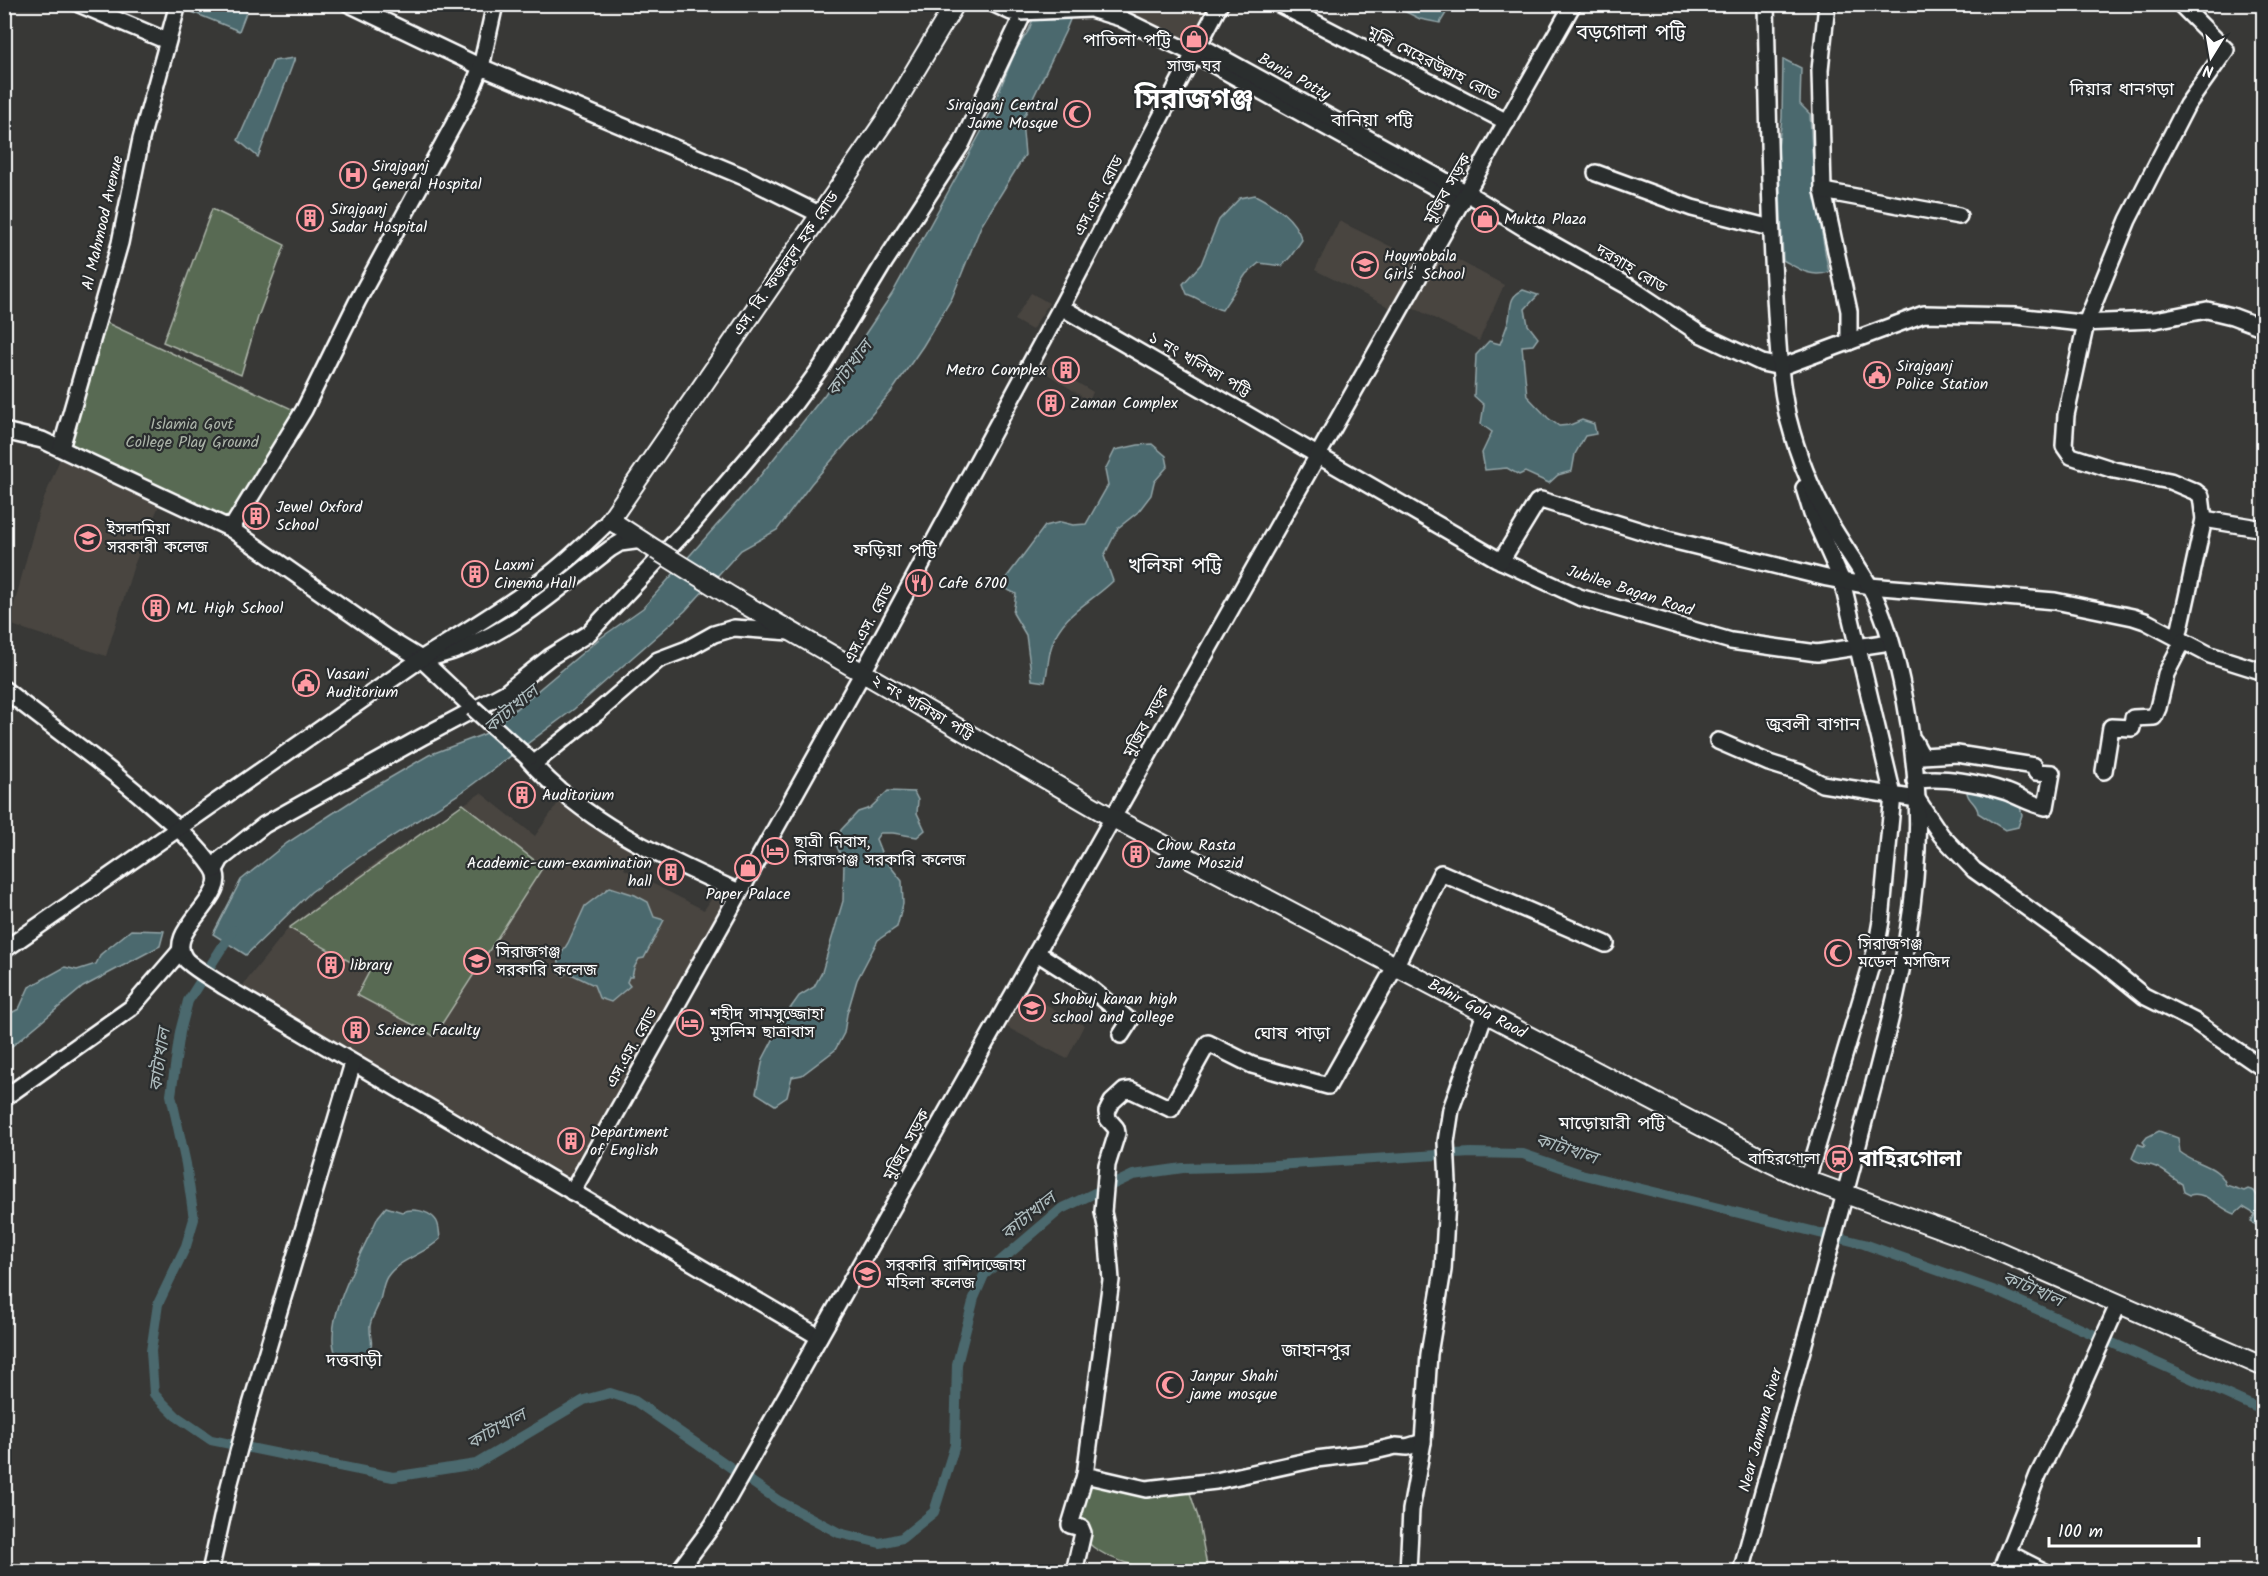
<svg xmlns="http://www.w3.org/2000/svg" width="2268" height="1576" viewBox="0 0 2268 1576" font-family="Kalam,'Noto Sans Bengali',sans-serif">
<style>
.built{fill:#494540}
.green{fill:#596a53;stroke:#acb4a9;stroke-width:1.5}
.water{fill:#4b696e;stroke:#93a5a8;stroke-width:1.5}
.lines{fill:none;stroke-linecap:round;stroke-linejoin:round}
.canal{stroke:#4b696e;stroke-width:10}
.minor-casing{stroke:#fff;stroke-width:20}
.major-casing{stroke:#fff;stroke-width:22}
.minor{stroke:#2a2d2e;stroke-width:15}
.major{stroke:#2a2d2e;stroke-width:18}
.minor-bridge-casing{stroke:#fff;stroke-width:20;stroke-linecap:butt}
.major-bridge-casing{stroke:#fff;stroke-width:22;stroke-linecap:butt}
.minor-bridge{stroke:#2a2d2e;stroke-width:15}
.major-bridge{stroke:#2a2d2e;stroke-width:18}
.labels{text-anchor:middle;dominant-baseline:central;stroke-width:4.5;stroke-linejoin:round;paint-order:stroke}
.street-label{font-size:16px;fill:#fff;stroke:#2a2d2e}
.poi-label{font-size:16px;fill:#fff;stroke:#2a2d2e;text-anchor:start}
.park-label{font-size:16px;fill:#acb4a9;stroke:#2a2d2e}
.neighbourhood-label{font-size:18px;fill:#fff;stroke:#2a2d2e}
.water-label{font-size:18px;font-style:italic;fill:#aebcbe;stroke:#2a2d2e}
.quarter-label{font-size:20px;fill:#fff;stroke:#2a2d2e}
.district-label{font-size:22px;font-weight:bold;fill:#fff;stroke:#2a2d2e}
.town-label{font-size:28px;font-weight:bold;fill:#fff;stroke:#2a2d2e}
</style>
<rect width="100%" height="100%" fill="#383836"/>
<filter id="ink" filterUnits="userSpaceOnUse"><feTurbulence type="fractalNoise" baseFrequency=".0167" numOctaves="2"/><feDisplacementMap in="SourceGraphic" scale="12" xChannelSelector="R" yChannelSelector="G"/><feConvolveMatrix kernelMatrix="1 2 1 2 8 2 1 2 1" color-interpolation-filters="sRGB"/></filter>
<g filter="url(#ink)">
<g class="built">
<path d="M1092,5h126l-28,49z"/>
<path d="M1339,221l77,38 -25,49 -76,-38z"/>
<path d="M1443,252l61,33 -25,56 -67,-34z"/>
<path d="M1031,293l18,10 -17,27 -18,-10z"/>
<path d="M1038,359l55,33 -4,9 -55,-36z"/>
<path d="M62,454l98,49 -26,62 -28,91 -97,-32 30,-113z"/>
<path d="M481,793l54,43 28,-40 72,52 -11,21 80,41 12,-18 12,5 -159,280 -330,-187 48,-60 -3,2 24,-20 76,-55z"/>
<path d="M1021,991l63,34 -17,34 -64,-34z"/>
</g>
<g class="green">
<path d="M212,209l73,36 -27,72 -17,58 -78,-33z"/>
<path d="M107,323l187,87 -66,110 -160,-74z"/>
<path d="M463,804l80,63 -109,169 -77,-41 12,-23 -80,-44z"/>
<path d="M1085,1475l104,15 9,27 10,54c-39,0 -81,0 -115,-24 -7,-6 -13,-14 -20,-21z"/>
</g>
<g class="water">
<path d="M194,5v-1l55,1 -10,26 -47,-19z"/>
<path d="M1038,5h38l-11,27 -43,89 3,34 -44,71 -29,72 -29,48 -31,45 -81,93 -34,46 -36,20 -56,61 -111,98 -109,81 -102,65 -52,37 -65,63 -33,-21 28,-54 46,-37 77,-50 65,-38 58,-22 112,-94 44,-31 113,-127 69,-87 67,-100 94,-171 30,-73 13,-20z"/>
<path d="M1392,5h59l-11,18 -20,-4z"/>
<path d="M295,58l-37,99 -20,-17 35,-79z"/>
<path d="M1783,59l18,9 -1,36 10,10c2,54 8,105 19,158 -19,6 -30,-3 -46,-12l-5,-112 4,-30z"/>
<path d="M1255,195c21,11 39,22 47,45l-11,16 -9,10 -23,-3 -13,11 -24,36c-11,-2 -23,-12 -35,-16l-4,-10 18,-20 18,-44 21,-22z"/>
<path d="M1523,290l15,5 -13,14 3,16 10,13 -5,7 -11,1 5,50 21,22 11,8 11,-1 12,-5 12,4 2,10 -11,2 -10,18 -3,17 -14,4 -9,8 -24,-11 -6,3 -12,-7 -22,2 -3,-17 10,-21 -11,-8 3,-19 -10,-9 2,-41 13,-14 11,3c3,-8 7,-17 9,-25 2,-13 0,-23 14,-29z"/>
<path d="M1152,444l14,12 2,10 -14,16 -3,13 -13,17 -20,16 -14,28 9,25c-21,21 -52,33 -61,64 -4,11 -4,25 -7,37l-13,-2 -6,-45 -13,-22 3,-19 -14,-7 4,-9 39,-52 16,-4 12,3 13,-1 22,-39 -3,-15 10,-20 23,-5z"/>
<path d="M888,791l26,1 4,8 -1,13 8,17 -8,7 -24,-4h-13l-4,6 7,18 19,24 1,23 -6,23 -19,13 -21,40 -10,34 -3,19 -9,17 -33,25 -10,2 -5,20 -12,8 -19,-12 7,-34 24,-46 12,-17 15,-9 8,-15 21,-71 1,-39 -8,-17 5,-15 17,-18 12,-4z"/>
<path d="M1967,792h13l40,14 2,9 -4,12 -13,3 -27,-17c0,-9 -11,-13 -11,-21z"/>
<path d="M610,887l25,8 13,7 6,15 10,3 -20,38 -5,1 -5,9 -2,9h-3l-2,5 3,4 -19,16 -12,-4 -5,-13 -27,-13 -3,4 -5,-4 1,-6 -2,-7 10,-16 17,-37z"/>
<path d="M131,930l33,1 -4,15 -77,41 -78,65v-36l14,-7 10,-22 36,-20 12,3 19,-6 5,-10z"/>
<path d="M2159,1131l19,7 2,14c16,13 40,13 46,33l18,6 4,-2 6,2 4,6 -1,6 6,10v16l-12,-7 4,-8 -12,-7 -8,7c-15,-5 -30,-24 -45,-19l-6,-3 -2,-8c-9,-5 -16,-13 -26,-17 -9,-4 -16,-2 -24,-9l6,-14 6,2 1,-2 -2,-2 4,-5z"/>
<path d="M386,1207l16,5c10,-4 25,-2 33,7 5,5 4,13 5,20 -16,16 -40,19 -53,38 -4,6 -5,16 -7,23 -2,8 -9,18 -10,26 -1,15 7,18 -6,30l-28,-2c-15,-33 28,-105 42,-137z"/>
</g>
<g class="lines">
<path class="canal" d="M233,930l-45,71 -8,31 -9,63 15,69 8,55 -8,27 -28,58 -7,47 3,43 22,22 35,24 182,37 83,-13 108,-64 26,-7 25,8 144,100 60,32 41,10 22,-5 32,-26 21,-67 2,-81 17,-66 10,-23 77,-66 72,-34 50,-7 77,-2 211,-13 52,1 58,20 283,70 137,49 263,118"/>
<defs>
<g id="minor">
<path d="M79,4l88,37"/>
<path d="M349,4l132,63 263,110 77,38"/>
<path d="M994,4l17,8h9"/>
<path d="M1279,4l228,118"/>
<path d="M1827,4l-7,66 3,121 26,120v31"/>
<path d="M1090,9l30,9 74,36 268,148"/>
<path d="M1199,45l268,148 57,35 107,60 69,46 62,29 19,4 143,-53 92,2 65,7 74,-3 52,-10 25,6 32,12"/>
<path d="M1596,173l96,35 79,20"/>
<path d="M1823,191l136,25"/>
<path d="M1061,307l436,252 82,38 152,44 86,12 73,-11"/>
<path d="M4,431l38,9 189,89 154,108 36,22 52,49"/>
<path d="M61,448l59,-205 21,-104 37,-135"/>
<path d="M1804,488l8,26 30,67 51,214 -12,126 -5,28 -69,231"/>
<path d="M2204,519l60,10"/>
<path d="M231,529l73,-119 53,-108 112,-206 12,-29 14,-63"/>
<path d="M1501,561l36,-59 4,-2 126,39 160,39 42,8 186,15 78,16 12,4 65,34 54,17"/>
<path d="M2178,638l26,-119 -3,-23 -5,-4 -26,-11 -56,-11 -43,-14 -7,-10 2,-31 20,-92 42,-103 22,-43 37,-72 39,-55 -46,-46"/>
<path d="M433,657c74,-18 119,-64 177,-108l10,-6 22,-3"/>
<path d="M4,689c48,39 99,73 145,114 23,20 47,40 64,65 21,29 -54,64 -26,93 11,10 26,18 38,26l594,350"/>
<path d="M1718,741l51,22 32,10 21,11 95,15 24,36 33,35 127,91 43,35 50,25 70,48"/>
<path d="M1914,741l8,15 35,-2 77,12 2,6 16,1 -6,34c-13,-2 -26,-10 -39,-15 -24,-8 -67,-17 -92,-11"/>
<path d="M528,759c56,64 136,99 211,133"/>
<path d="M533,764l64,-51 61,-53 29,-11 27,-15 20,-6 56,4"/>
<path d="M2104,771l7,-44 21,1 1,-10 21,-1 4,-9 8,-34 17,-33"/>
<path d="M215,870l6,-11 43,-34 158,-88 83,-44 45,-36 39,-24 13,-14 89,-94 103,-121 28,-38 62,-103 77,-118 67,-141"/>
<path d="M4,950l417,-291c42,-26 84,-51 124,-81 23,-17 44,-38 65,-58"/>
<path d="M1037,953l47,30 46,38 -9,14"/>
<path d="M4,1098l127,-90 50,-58"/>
<path d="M572,1192l290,-518 199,-367 159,-303"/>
<path d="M1423,1442l-16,5 -11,-1 -30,7 -50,6 -100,22 -70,8 -61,-14 26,-195 -4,-49 -4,-19 4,-47 10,-32 -1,-5 -8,-9 -1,-7 5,-10 12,-11 7,-1 40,19 37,-66 44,22 76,21 68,-121 45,-92 165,71"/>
<path d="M2008,1553l37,19"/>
<path d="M210,1572l19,-86 21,-78 103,-345"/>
<path d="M678,1572l35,-47 860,-1521"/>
<path d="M1074,1572l9,-39 -2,-5 -11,-3 15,-50"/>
<path d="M1408,1572l3,-62 12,-68 6,-88 14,-84 5,-87 -2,-41 5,-33 34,-96"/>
<path d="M1741,1572c39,-144 80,-287 118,-431 30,-118 67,-236 57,-359 -5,-60 -19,-144 -47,-197 -12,-21 -27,-41 -39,-62 -18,-32 -33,-69 -42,-105 -10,-43 -11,-93 -14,-138 -5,-91 -6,-184 -8,-276"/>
<path d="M2000,1572l38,-97 34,-67 46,-103"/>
</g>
<g id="major">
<path d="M656,550l-46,-30 276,-401 69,-115"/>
<path d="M732,597l381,221 658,345 36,17 173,63 284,124"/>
</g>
</defs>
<use href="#minor" class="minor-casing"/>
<use href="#major" class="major-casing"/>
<use href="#minor" class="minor"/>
<use href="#major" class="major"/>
<defs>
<g id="minor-bridge">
<path d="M1020,12l70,-3"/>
<path d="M473,708l55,50"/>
</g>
<path id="major-bridge" d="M656,550l76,47"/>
</defs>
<use href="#minor-bridge" class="minor-bridge-casing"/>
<use href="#major-bridge" class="major-bridge-casing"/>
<use href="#minor-bridge" class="minor-bridge"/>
<use href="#major-bridge" class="major-bridge"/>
</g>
</g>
<defs>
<symbol id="shop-ring" viewBox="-11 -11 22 22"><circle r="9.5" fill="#2a2d2e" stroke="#ff9aa2" stroke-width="1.5"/><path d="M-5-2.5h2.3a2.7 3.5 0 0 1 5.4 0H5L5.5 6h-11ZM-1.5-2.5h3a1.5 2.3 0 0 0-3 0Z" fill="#ff9aa2"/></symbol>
<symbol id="mosque-ring" viewBox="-11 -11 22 22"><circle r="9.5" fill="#2a2d2e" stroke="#ff9aa2" stroke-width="1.5"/><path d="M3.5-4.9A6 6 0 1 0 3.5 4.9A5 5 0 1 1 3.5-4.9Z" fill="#ff9aa2"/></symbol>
<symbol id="hospital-ring" viewBox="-11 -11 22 22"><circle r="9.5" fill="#2a2d2e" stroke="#ff9aa2" stroke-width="1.5"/><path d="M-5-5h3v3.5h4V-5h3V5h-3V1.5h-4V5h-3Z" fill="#ff9aa2"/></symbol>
<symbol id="building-ring" viewBox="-11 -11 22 22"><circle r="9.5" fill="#2a2d2e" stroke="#ff9aa2" stroke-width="1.5"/><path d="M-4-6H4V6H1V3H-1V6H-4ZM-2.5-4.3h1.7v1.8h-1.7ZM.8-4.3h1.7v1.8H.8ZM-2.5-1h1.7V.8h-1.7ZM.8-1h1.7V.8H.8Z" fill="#ff9aa2"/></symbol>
<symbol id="school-ring" viewBox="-11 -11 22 22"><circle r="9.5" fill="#2a2d2e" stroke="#ff9aa2" stroke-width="1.5"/><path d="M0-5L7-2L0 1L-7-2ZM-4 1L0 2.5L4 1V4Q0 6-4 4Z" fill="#ff9aa2"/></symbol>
<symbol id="civic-ring" viewBox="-11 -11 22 22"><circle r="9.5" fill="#2a2d2e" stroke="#ff9aa2" stroke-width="1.5"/><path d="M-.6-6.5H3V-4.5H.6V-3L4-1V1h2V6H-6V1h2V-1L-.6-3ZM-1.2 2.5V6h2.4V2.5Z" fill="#ff9aa2"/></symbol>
<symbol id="university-ring" viewBox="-11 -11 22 22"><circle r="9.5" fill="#2a2d2e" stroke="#ff9aa2" stroke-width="1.5"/><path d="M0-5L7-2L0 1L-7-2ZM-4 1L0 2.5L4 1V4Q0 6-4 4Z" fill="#ff9aa2"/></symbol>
<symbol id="restaurant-ring" viewBox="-11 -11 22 22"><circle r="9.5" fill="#2a2d2e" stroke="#ff9aa2" stroke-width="1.5"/><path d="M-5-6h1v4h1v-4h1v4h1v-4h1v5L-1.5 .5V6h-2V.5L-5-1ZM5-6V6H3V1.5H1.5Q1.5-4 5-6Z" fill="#ff9aa2"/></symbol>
<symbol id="hotel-ring" viewBox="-11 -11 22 22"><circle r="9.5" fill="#2a2d2e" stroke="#ff9aa2" stroke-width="1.5"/><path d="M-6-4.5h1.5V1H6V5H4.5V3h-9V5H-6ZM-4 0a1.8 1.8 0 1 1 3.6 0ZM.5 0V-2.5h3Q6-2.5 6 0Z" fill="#ff9aa2"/></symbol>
<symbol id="station-ring" viewBox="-11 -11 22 22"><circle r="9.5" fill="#2a2d2e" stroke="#ff9aa2" stroke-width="1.5"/><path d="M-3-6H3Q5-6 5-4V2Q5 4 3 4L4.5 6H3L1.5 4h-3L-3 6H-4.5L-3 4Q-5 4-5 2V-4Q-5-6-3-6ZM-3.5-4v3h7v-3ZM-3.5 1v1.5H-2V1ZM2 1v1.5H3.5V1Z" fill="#ff9aa2"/></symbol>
</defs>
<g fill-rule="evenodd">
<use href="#shop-ring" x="1179" y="24" width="30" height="30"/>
<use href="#mosque-ring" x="1062" y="99" width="30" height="30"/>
<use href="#hospital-ring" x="338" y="160" width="30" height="30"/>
<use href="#building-ring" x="295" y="203" width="30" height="30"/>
<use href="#shop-ring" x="1470" y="204" width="30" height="30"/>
<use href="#school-ring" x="1350" y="250" width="30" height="30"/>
<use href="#building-ring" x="1051" y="355" width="30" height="30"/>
<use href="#civic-ring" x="1862" y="360" width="30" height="30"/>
<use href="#building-ring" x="1036" y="388" width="30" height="30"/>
<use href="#building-ring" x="241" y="501" width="30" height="30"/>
<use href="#university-ring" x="73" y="523" width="30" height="30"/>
<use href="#building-ring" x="460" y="559" width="30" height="30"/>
<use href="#restaurant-ring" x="904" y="568" width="30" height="30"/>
<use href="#building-ring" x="141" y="593" width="30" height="30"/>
<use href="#civic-ring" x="291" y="668" width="30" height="30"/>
<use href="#building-ring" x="507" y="780" width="30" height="30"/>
<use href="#hotel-ring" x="760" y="836" width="30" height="30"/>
<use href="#building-ring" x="1121" y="839" width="30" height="30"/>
<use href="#shop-ring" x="733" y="853" width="30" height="30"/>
<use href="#building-ring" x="656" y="857" width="30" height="30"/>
<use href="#mosque-ring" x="1823" y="938" width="30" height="30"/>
<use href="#university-ring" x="462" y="946" width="30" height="30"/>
<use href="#building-ring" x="316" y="950" width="30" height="30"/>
<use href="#university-ring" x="1017" y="993" width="30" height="30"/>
<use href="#hotel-ring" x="675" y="1008" width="30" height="30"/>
<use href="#building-ring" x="341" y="1015" width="30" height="30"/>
<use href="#building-ring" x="556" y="1126" width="30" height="30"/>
<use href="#station-ring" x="1824" y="1144" width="30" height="30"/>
<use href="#university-ring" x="852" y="1259" width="30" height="30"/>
<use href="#mosque-ring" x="1155" y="1370" width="30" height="30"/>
</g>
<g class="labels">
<g class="street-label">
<text transform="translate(1433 64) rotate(27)">মুন্সি মেহেরউল্লাহ রোড</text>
<text transform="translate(1294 77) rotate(29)">Bania Potty</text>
<text transform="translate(1448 189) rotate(-60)">মুজিব সড়ক</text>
<text transform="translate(1099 196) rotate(-62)">এস.এস. রোড</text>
<text transform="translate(103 223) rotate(-77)">Al Mahmood Avenue</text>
<text transform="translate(786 264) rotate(-55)">এস. বি. ফজলুল হক রোড</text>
<text transform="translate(1631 269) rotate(31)">দরগাহ রোড</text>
<text transform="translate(1199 365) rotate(30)">১ নং খলিফা পট্টি</text>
<text transform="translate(1630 591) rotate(18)">Jubilee Bagan Road</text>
<text transform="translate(869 624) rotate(-62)">এস.এস. রোড</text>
<text transform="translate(922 708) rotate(30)">২ নং খলিফা পট্টি</text>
<text transform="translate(1147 722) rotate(-61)">মুজিব সড়ক</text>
<text transform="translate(1477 1009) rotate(28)">Bahir Gola Raod</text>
<text transform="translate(632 1048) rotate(-61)">এস.এস. রোড</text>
<text transform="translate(907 1145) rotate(-61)">মুজিব সড়ক</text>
<text transform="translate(1761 1430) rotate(-75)">Near Jamuna River</text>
</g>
<g class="poi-label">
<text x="1194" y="66" text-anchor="middle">সাজ ঘর</text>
<text x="1058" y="105" text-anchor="end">Sirajganj Central<tspan x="1058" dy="18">Jame Mosque</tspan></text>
<text x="372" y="166">Sirajganj<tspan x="372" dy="18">General Hospital</tspan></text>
<text x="330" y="209">Sirajganj<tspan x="330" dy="18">Sadar Hospital</tspan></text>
<text x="1504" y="219">Mukta Plaza</text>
<text x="1384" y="256">Hoymobala<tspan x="1384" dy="18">Girls' School</tspan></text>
<text x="1896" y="366">Sirajganj<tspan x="1896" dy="18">Police Station</tspan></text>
<text x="1046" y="370" text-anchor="end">Metro Complex</text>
<text x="1070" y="403">Zaman Complex</text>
<text x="276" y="507">Jewel Oxford<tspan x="276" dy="18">School</tspan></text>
<text x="107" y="529">ইসলামিয়া<tspan x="107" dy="18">সরকারী কলেজ</tspan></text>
<text x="494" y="565">Laxmi<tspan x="494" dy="18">Cinema Hall</tspan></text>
<text x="938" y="583">Cafe 6700</text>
<text x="176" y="608">ML High School</text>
<text x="326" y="674">Vasani<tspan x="326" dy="18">Auditorium</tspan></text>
<text x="542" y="795">Auditorium</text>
<text x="794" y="842">ছাত্রী নিবাস,<tspan x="794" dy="18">সিরাজগঞ্জ সরকারি কলেজ</tspan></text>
<text x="1156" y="845">Chow Rasta<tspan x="1156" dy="18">Jame Moszid</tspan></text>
<text x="652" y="863" text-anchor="end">Academic-cum-examination<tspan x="652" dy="18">hall</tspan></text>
<text x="748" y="894" text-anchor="middle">Paper Palace</text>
<text x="1858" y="944">সিরাজগঞ্জ<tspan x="1858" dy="18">মডেল মসজিদ</tspan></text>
<text x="496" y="952">সিরাজগঞ্জ<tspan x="496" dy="18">সরকারি কলেজ</tspan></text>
<text x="350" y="965">library</text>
<text x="1052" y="999">Shobuj kanan high<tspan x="1052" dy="18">school and college</tspan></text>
<text x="710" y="1014">শহীদ সামসুজ্জোহা<tspan x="710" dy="18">মুসলিম ছাত্রাবাস</tspan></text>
<text x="376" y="1030">Science Faculty</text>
<text x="590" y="1132">Department<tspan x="590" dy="18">of English</tspan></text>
<text x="1820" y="1159" text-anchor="end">বাহিরগোলা</text>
<text x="886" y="1265">সরকারি রাশিদাজ্জোহা<tspan x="886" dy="18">মহিলা কলেজ</tspan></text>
<text x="1190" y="1376">Janpur Shahi<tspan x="1190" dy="18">jame mosque</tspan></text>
</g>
<g class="park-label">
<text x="192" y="424">Islamia Govt<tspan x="192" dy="18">College Play Ground</tspan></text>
</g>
<g class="neighbourhood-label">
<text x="1127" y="41">পাতিলা পট্টি</text>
<text x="2122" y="90">দিয়ার ধানগড়া</text>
<text x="1372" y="121">বানিয়া পট্টি</text>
<text x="895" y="551">ফড়িয়া পট্টি</text>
<text x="1813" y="725">জুবলী বাগান</text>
<text x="1292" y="1034">ঘোষ পাড়া</text>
<text x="1612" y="1124">মাড়োয়ারী পট্টি</text>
<text x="1316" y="1351">জাহানপুর</text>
<text x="354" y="1361">দত্তবাড়ী</text>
</g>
<g class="water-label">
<text transform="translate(850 369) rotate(-54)">কাটাখাল</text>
<text transform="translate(512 710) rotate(-40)">কাটাখাল</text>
<text transform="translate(161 1060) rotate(-82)">কাটাখাল</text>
<text transform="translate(1566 1150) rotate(18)">কাটাখাল</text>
<text transform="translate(1029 1217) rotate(-39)">কাটাখাল</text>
<text transform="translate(2032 1290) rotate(23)">কাটাখাল</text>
<text transform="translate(497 1430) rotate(-29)">কাটাখাল</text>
</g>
<g class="quarter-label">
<text x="1631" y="34">বড়গোলা পট্টি</text>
<text x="1175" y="567">খলিফা পট্টি</text>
</g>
<g class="district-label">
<text x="1910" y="1160">বাহিরগোলা</text>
</g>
<g class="town-label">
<text x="1194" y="100">সিরাজগঞ্জ</text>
</g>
</g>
<rect width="2268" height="1576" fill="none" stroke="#2a2d2e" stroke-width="24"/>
<rect x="12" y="12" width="2244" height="1552" fill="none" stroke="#fff" stroke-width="2" filter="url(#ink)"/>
<g transform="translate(2211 57) rotate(191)" stroke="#2a2d2e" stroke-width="4.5" paint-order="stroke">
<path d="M0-4.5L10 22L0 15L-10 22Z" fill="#ffffff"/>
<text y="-9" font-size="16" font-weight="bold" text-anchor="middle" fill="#ffffff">N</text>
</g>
<path d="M2049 1537v9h150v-9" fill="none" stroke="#ffffff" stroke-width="3"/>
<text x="2058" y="1537" font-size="18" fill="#ffffff" stroke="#2a2d2e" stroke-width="4.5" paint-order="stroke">100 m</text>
</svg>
